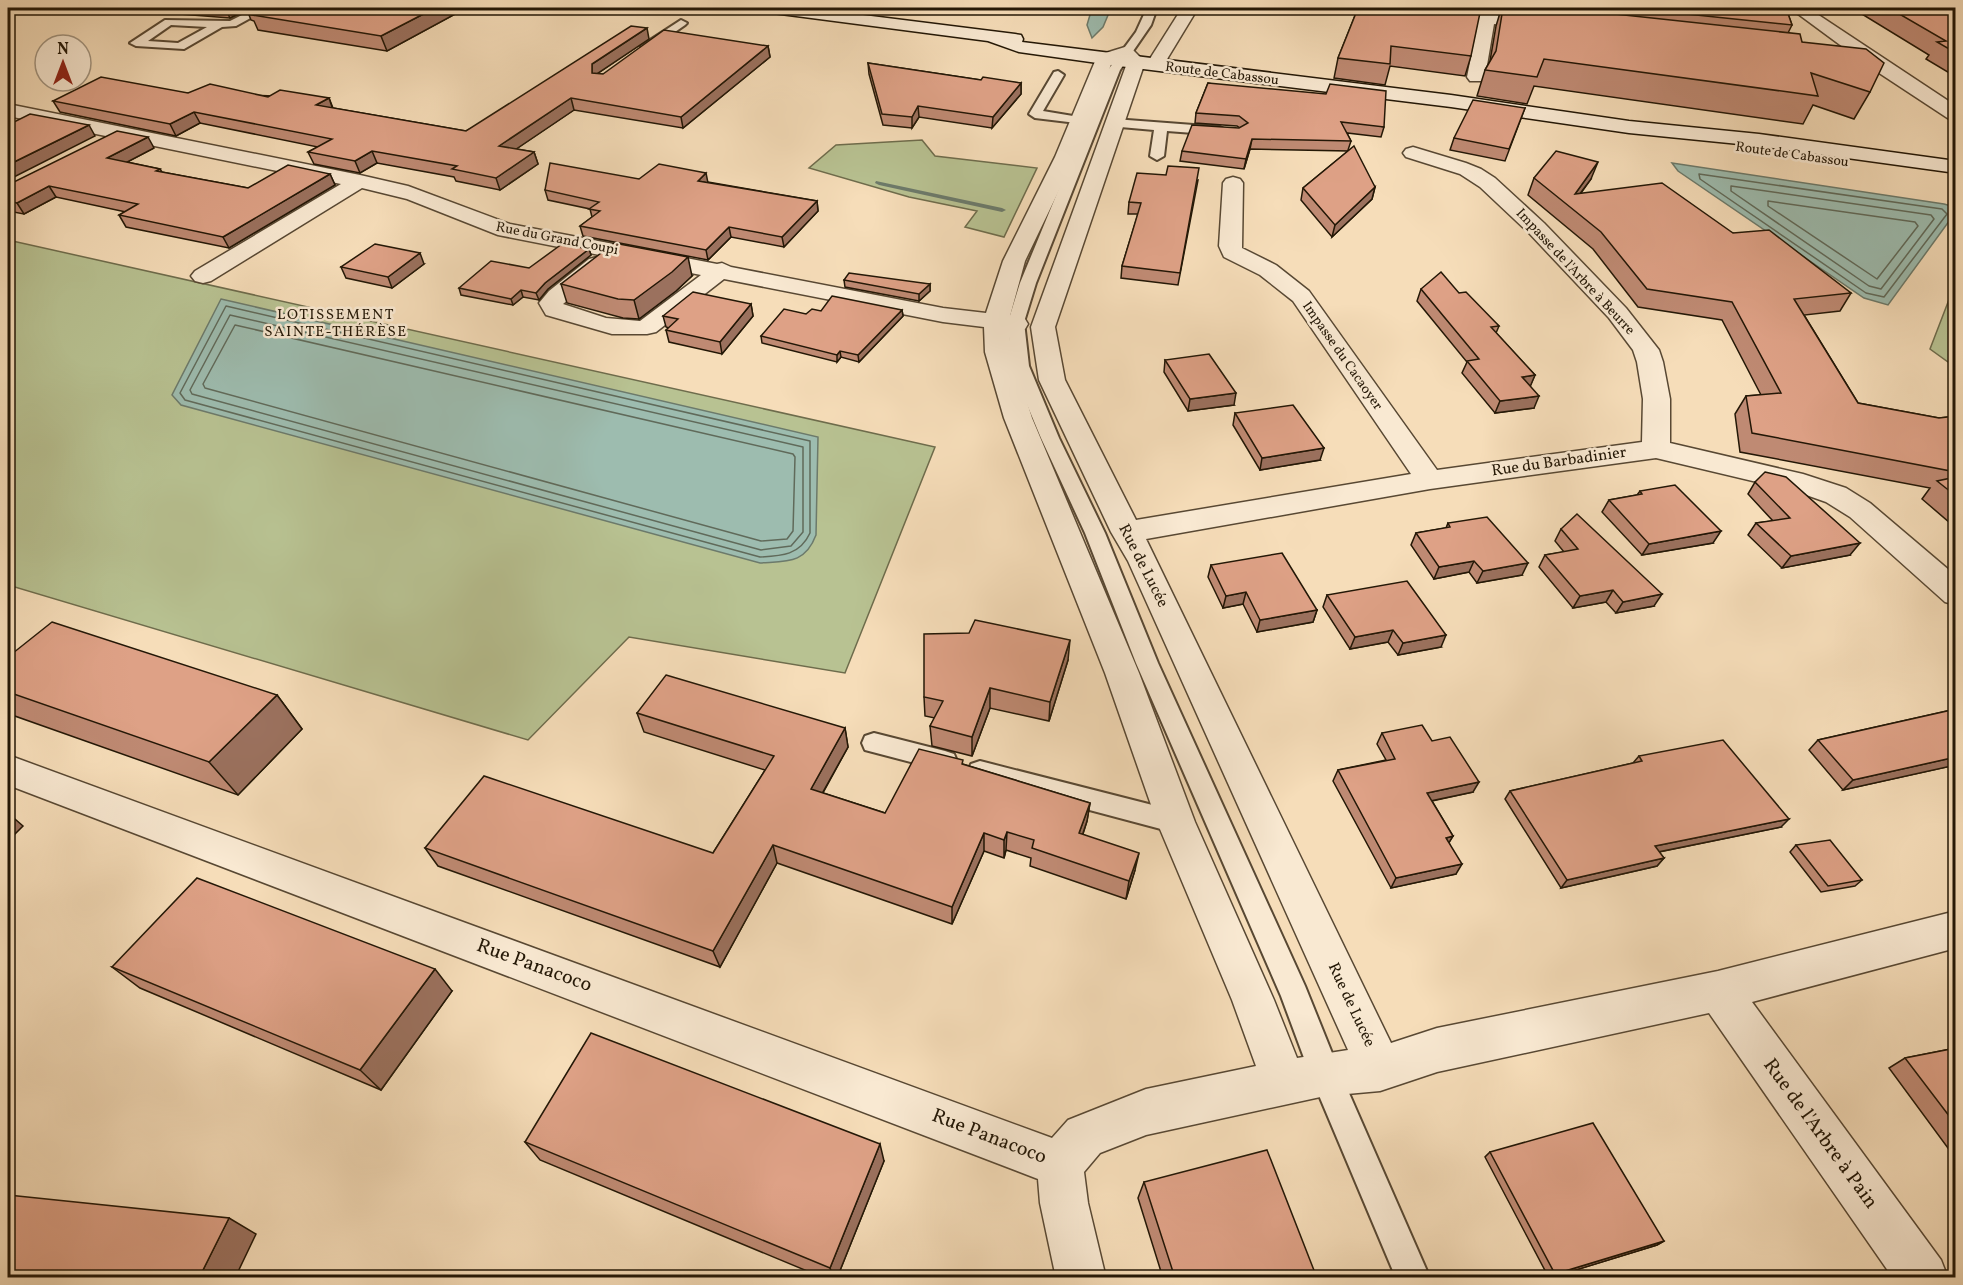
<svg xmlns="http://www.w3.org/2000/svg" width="1963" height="1285" viewBox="0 0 1963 1285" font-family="Vollkorn,serif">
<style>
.green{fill:#b8c292;stroke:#6e6c4c;stroke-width:1.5}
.water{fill:#9dbcaf;stroke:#6c7a6b;stroke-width:1.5}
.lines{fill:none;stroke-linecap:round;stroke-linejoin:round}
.shore{stroke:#606a5a;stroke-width:1.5}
.stream{fill:#6c7a6b;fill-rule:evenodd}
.lane-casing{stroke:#584833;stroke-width:4}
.street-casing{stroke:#584833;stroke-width:3}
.secondary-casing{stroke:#231706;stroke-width:3}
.lane{fill:#f9e9d2;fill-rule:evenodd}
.street{fill:#f9e9d2;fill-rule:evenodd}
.secondary{fill:#f9e9d2;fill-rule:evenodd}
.wall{fill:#bf8a73;stroke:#231706;stroke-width:1.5}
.shaded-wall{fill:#9b715e;stroke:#231706;stroke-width:1.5}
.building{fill:#dea186;stroke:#231706;stroke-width:1.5}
.labels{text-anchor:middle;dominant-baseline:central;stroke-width:5;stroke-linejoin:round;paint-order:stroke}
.far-street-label{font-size:14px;fill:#231706;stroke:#f9e9d2}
.far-neighbourhood-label{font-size:15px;letter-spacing:1.5px;fill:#231706;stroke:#f9e9d2}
.street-label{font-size:16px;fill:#231706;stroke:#f9e9d2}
.near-street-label{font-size:20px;fill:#231706;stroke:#f9e9d2}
</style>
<rect width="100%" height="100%" fill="#f6ddb9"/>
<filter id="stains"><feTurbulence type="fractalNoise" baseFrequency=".00333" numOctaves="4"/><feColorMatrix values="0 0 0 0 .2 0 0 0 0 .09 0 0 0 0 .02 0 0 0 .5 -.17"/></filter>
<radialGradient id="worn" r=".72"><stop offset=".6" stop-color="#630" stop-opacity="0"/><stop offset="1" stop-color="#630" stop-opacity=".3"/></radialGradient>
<g class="green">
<path d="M922,140l13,16 102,12 -33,69 -39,-10 12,-16 -68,-14 -100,-29 27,-23z"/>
<path d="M8,240l927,207 -90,226 -216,-36 -101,103 -520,-155z"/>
<path d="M1955,284v83l-25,-18z"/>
</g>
<g class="water">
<path d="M1092,8h19l-8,19 -11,11 -5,-13z"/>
<path d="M1672,163l272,41 11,3v6l-67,92 -24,-7 -186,-127z"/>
<path d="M221,299l597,138 -2,98c-11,29 -29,26 -56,28l-579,-158 -9,-10z"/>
</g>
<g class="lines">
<g class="shore">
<path d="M1699,174l243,35 5,5 -63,83 -18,-4 -166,-114z"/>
<path d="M1731,186l200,29 3,4 -53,70 -12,-3 -138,-95z"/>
<path d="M1768,201l147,21 3,4 -41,53 -109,-73z"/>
<path d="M226,306l584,135v92c-10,22 -28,23 -50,24l-575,-157 -5,-7z"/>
<path d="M230,315l573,132v85l-12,14 -30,4 -569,-156 -2,-4z"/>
<path d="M235,325l558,129 2,3 -2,74 -6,8 -26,2 -556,-153 -2,-4z"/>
</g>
<path class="stream" d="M876,181l126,27 4,2 -4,2 -123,-27 -4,-2z"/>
<defs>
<g id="lane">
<path d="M256,8h13l-33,18 -14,1 -38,22 -48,-3 -6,-3 35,-23 65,1zM171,25l36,2 -29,16 -30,-2z"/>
<path d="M1147,8h10l-6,17 -31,45 -84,213 -12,39 5,44 30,72 46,95 53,130 147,323 33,82 92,210h-34l-86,-204 -29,-78 -145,-333 -51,-130 -44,-95 -30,-72 -3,-44 12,-39 88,-213 28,-38z"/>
<path d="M681,20l6,3 -2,2 -36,25h-8v-4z"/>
<path d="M1058,71l6,4 -21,36 42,7 2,3 -2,3 -50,-6 -6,-4 25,-42z"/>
<path d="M1114,119l106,8 7,4 -7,4 -53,-4 -3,25 -7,4 -7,-4 4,-26 -45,-4 -2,-3 2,-3z"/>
<path d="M874,733l71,18 9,3 3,7 -3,7 -9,3 -80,-21 -3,-7 3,-7z"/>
<path d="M980,761l196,50 9,3 4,8 -4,8 -9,3 -196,-52 -9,-3 -3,-7 3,-7z"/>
</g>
<g id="street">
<path d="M1182,8h16l-37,61h-12l-3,-4z"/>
<path d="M1387,8h46l47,5 1,-5h16l-1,7 46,5 8,5 -8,5 -48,-6 -9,53 -3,4h-12l-3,-4 11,-54 -83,-10z"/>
<path d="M1790,8h18l148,98v15l-7,-2 -79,-52z"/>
<path d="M1125,47l6,1 14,14 -90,265 10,53 71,140 275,-46 -118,-173 -33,-26 -36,-18 -5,-11 4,-63 3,-4 7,-2 7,2 3,4 -1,65 34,17 33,26 128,179 205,-28 1,-43 -6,-37 -4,-12 -24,-32 -81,-86 -48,-45 -20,-13 -54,-17 -3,-4 3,-4 7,-2 53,16 15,6 14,9 49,45 82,85 33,42 4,12 7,37v44l133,31 43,14 24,15 86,73v29l-11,-3 -95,-85 -24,-15 -31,-11 -139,-33 -226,31 -284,50 245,504 46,-15 281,-57 238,-60v37l-204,54 189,258 7,18h-55l-184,-265 -272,59 -57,19 -55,5 -179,39 -46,18 -16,19 4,31 18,75h-50l-16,-75 -2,-24 -1030,-394v-30l1044,383 16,-18 78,-31 110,-23 -24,-66 -75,-178 -52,-149 -101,-255 -19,-66 -1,-25 -41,-5 -219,-43 -68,53 -9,2h-35l-66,-19 -7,-12 10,-12 40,-32 8,-2 8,2 3,5 -3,5 -42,35 43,14 34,3 61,-46 -203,-40 -91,-36 -45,-11 -151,93 -8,2 -8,-2 -4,-5 4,-5 146,-87 -333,-68v-12l352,71 48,11 102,38 207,40 5,-1 9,4 212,41 43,5 17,-52 52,-104 41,-98 3,-4zM1122,59l5,4 -96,264 8,53 72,152 17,29 220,489 -51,8 -23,-58 -79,-178 -56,-149 -107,-255 -21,-66 -2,-22 16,-1 3,-5 -3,-5 -15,-3 15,-55 50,-104 37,-95z"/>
</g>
<path id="secondary" d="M765,8h42l208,26 6,1 2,4 -1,3 429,53 178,26 130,13 197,27v12l-197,-27 -130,-13 -178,-26 -332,-41 -100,-14 -31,-11 -215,-28z"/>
</defs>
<use href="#lane" class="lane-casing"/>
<use href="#street" class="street-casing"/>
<use href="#secondary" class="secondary-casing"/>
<use href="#lane" class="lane"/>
<use href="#street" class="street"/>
<use href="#secondary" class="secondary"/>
</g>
<g class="wall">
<path d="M165,8h292l2,4 -72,39 -129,-21 -4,-9 -3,-1 -4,-10 -17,8 -63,-5z"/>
<path d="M1358,8l113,48 -6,20 -75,-10 -5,19 -51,-7 4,-20z"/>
<path d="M1497,8h289l6,17 -4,8 14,9 68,50 -16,27 -41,-14 -10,19 -269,-38 -7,18 -50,-8 8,-26 5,-9 6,-35 4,-13h-1z"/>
<path d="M1852,8h104v69l-30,-18 3,-4z"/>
<path d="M649,39l-52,35h6l165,-28 2,11 -87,71 -109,-18 -58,39 18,3 4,12 -38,26 -44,-9 -2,-4 -77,-14 -17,10 -46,-9 -6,-12 10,-5 -118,-24 -24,13 -116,-24 -7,-11 135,-8 141,5 4,10 133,23z"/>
<path d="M868,63l113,17 40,3v11l-29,34 -73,-11 -7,11 -29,-3 -14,-51z"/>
<path d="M1208,83l176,44 -3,10 -34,-4 4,8 -3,9 27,37 -3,12 -40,38 -31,-37 2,-12 45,-37 -98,-2 -6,20 -64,-8 2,-10 58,-23 -3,-2 -42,-3 1,-10z"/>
<path d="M1525,108l-20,53 -55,-11 4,-12z"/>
<path d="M154,148l-27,14 33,7 2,3 86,16 82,-14 5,11 -106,63 -103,-21 -7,-12 7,-3 -70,-15 -32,17 -16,-3v-29h6z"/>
<path d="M1534,178l57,1 -10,14 152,40 118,60 -11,18 -36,4 54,88 81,15 17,-2v112l-34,-29 8,-11 -190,-36 -5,-38 11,-18 15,-1 -39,-75 -84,-13 -45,-58 -65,-54z"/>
<path d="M639,179l69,3 109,19 1,10 -34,36 -53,-10 -23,23 -125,-24 -3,-10 12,-9 -2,-8 -42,-9 -3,-10z"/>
<path d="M1198,180l-20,105 -57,-7 1,-12 16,-52h-10l1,-12z"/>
<path d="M589,249l2,6 -43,34 -9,11 -16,-3 -10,8 -52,-10 -2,-7 70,-20z"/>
<path d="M424,264l-32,24 -46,-10 -5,-11z"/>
<path d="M692,276l-16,15 -37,28 -16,-1 -56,-15 -6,-19z"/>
<path d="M844,280l86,4v7l-11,10 -74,-14z"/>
<path d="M1421,289l38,4 40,33 -3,7 39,42 -5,11 4,22 -39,5 -33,-40 5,-11 -50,-61z"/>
<path d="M751,304l2,12 -31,38 -53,-12 -3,-12 3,-2 -3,-1 -3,-11z"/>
<path d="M902,310l1,6 -44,46 -18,-5 -4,5 -75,-19 -1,-7 45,-22 15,-3z"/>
<path d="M1165,360l69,45 -46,6 -24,-39z"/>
<path d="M1235,413l85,47 -60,10 -27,-45z"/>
<path d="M1755,482l95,73 -68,13 -34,-33 8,-12 17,-2 -25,-27z"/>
<path d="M1640,491l73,52 -71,12 -40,-43 7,-12 28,-5z"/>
<path d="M1448,523l74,52 -45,8 -8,-11 -35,7 -23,-34 5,-12 30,-5z"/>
<path d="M1561,529l93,77 -38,7 -10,-11 -33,6 -34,-41 6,-12 19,-3 -9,-11z"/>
<path d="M1211,565l106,45 -4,12 -56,10 -14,-28 -20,4 -15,-31z"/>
<path d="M1327,595l114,52 -43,8 -10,-13 -38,7 -27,-42z"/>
<path d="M8,657l269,38 25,34 -64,66 -226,-80 -4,-5z"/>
<path d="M1068,660l-19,61 -59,-13 -18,48 -40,-10 -2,-20 5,-8 -10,-2 -1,-19z"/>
<path d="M1956,709v56l-113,25 -34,-40 9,-10z"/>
<path d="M637,713l208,15 3,19 -25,46 62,20 78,-49 127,39 -3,18 -4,13 52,36 -9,29 -96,-33 1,-8 -25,-8 -2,8 -20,-7 -32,73 -175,-61 -57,104 -282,-101 -13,-18 288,5 52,-83 -121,-38z"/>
<path d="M1382,733l50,8 41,51 -41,9 21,35 -4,6 7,32 -65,14 -58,-107 5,-11 48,-10 -9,-16z"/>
<path d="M1639,756l142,71 -122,25 5,6 -7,8 -96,22 -56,-89 5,-8 123,-28z"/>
<path d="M1796,845l66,35 -7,6 -34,6 -31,-40z"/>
<path d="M112,967l340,24 -71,99 -241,-102z"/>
<path d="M1956,1048v111l-67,-91 16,-10z"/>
<path d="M525,1142l359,19 -47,117h-13l-284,-118z"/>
<path d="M1490,1152l174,89 -7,4 -108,33 -64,-121z"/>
<path d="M1144,1182l173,96h-154l-25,-80z"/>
</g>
<g class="shaded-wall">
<path d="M225,8h20l2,2 -17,8z"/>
<path d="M435,8h22l2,4 -72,39 -6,-15z"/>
<path d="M647,28l2,11 -54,36 -3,-2v-9z"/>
<path d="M768,46l2,11 -87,71 -2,-11z"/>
<path d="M1021,83v11l-29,34 1,-11z"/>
<path d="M329,98l4,12 -17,-5z"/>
<path d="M571,98l3,12 -71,48 -4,-12z"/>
<path d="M918,106l1,11 -7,11v-11z"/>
<path d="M194,112l6,11 -24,13 -6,-12z"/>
<path d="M89,125l6,11 -87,44v-15z"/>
<path d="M148,137l6,11 -40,21 -7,-11z"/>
<path d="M1252,139l-2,10 -6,20 2,-10z"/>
<path d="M372,151l5,12 -17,10 -5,-12z"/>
<path d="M534,152l4,12 -38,26 -4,-12z"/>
<path d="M1598,162l-7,17 -21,28 5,-13z"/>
<path d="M706,173l2,10 -10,-2z"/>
<path d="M330,174l5,11 -106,63 -6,-11z"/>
<path d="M49,186l7,11 -32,17 -7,-11z"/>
<path d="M1375,187l-3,12 -40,38 3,-12z"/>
<path d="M817,201l1,10 -34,36 -2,-10z"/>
<path d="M729,227l2,10 -23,23 -2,-10z"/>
<path d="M589,249l2,6 -43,34 -9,11 -3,-7 9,-10z"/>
<path d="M420,253l4,11 -32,24 -4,-11z"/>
<path d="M688,257l4,19 -16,15 -37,28 -5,-19z"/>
<path d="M930,284v7l-11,10v-7z"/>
<path d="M521,290l2,7 -10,8 -2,-6z"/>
<path d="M751,304l2,12 -31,38 -2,-12z"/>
<path d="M902,310l1,6 -44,46 -1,-7z"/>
<path d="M840,351l1,6 -4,5v-7z"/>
<path d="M1535,375l-5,12 -8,-10z"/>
<path d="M1236,393l-2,12 -46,6 2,-12z"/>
<path d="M1539,396l-5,12 -39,5 5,-12z"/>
<path d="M1324,448l-4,12 -60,10 2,-12z"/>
<path d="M1721,531l-8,12 -71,12 7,-11z"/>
<path d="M1860,543l-10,12 -68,13 9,-12z"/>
<path d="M1474,561l-5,11 -35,7 5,-12z"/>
<path d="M1528,563l-6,12 -45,8 6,-12z"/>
<path d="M1613,590l-7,12 -33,6 7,-12z"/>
<path d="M1246,592l-3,12 -20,4 3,-12z"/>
<path d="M1662,594l-8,12 -38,7 7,-11z"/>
<path d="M1317,610l-4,12 -56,10 3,-12z"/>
<path d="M1393,630l-5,12 -38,7 5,-12z"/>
<path d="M1446,635l-5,12 -43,8 5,-12z"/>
<path d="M1070,640l-2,20 -19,61 1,-19z"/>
<path d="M990,688v20l-18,48v-19z"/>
<path d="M277,695l25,34 -64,66 -29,-33z"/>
<path d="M845,728l3,19 -34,61 -3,-19z"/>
<path d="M1956,757v8l-113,25 10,-10z"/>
<path d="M1479,782l-6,10 -52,11 6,-10z"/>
<path d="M1090,803l-3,18 -10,30 2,-18z"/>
<path d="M8,813l15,13 -15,15z"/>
<path d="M1789,819l-8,8 -133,27 7,-8z"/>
<path d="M1007,832l-1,18 -2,8v-18z"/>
<path d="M984,833v18l-32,73v-17z"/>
<path d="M1453,836l-6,10 -1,-8z"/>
<path d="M773,845l4,18 -57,104 -7,-16z"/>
<path d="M1139,853l-4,17 -9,29 3,-18z"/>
<path d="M1664,858l-7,8 -96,22 6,-8z"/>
<path d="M1462,864l-6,10 -65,14 5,-10z"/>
<path d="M435,969l17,22 -71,99 -21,-20z"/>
<path d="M880,1144l4,17 -47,117h-3l-4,-10z"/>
<path d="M229,1218l27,16 -21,44h-36z"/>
<path d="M1664,1241l-7,4 -107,33 5,-4z"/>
</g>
<g class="building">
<path d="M268,8h167l-54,28 -129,-21z"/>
<path d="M1358,8h123l-10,48 -80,-10 -1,18 -52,-6z"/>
<path d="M1503,8h56l241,26 2,8 64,7 18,14 -14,29 -59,-19 7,23 -274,-37 -7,18 -52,-7 11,-19z"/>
<path d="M1629,8h157l6,17z"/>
<path d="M1889,8h67v45l-19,-11 9,-1z"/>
<path d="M631,26l16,2 -55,36v9l11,1 61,-44 104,16 -87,71 -110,-19 -72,48 35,6 -38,26 -44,-9 5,-3 -85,-15 -17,10 -47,-9 24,-13 -138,-27 -24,12 -117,-23 48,-24 87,16 22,-9 58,13 12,-7 49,8 -13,7 150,26z"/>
<path d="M868,63l113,17 2,-3 38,6 -28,34 -75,-11 -6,11 -30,-3z"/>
<path d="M1208,83l118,11 4,-10 56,7 -2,36 -43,-5 10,19 -99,-2 -6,20 -64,-8 10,-26 47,3 9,-5 -9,-7 -43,-3z"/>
<path d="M1473,100l52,8 -16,41 -55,-11z"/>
<path d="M30,114l59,11 -81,40 4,-3 -4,-1v-36z"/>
<path d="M117,131l31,6 -41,21 53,11 -4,2 92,17 40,-23 42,9 -107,63 -104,-22 19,-11 -89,-18 -32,17 -9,-2v-19h6z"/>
<path d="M1354,146l21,41 -40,38 -32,-37z"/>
<path d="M1556,151l42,11 -23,32 87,-11 71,50 36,-3 82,63 -57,6 64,104 81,15 17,-2v56l-204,-39 -6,-37 35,-3 -49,-91 -85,-13 -46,-57 -67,-54z"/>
<path d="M550,163l89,16 20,-15 47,9 -8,8 119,20 -35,36 -53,-10 -23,23 -126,-24 20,-15 -11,-2 10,-7 -54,-12z"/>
<path d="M1168,166l31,2 -19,105 -58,-7 19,-63 -12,-1 8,-29 29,2z"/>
<path d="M614,243l74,14 -16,15 -38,28 -16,-1 -57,-15z"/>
<path d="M375,244l45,9 -32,24 -47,-10z"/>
<path d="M562,244l27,5 -44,34 -9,10 -15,-3 -10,9 -52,-11 32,-27 38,7z"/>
<path d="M1441,272l18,21 7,-1 33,34 -8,1 44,48 -13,2 17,19 -39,5 -33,-40 12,-2 -58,-70z"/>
<path d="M849,273l81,11 -11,10 -75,-14z"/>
<path d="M693,292l58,12 -31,38 -54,-12 12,-11 -15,-3z"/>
<path d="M832,296l70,14 -44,45 -18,-4 -3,4 -76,-19 23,-27 22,5 6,-5 9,2z"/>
<path d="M1209,354l27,39 -46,6 -25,-39z"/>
<path d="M1293,405l31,43 -62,10 -27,-45z"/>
<path d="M1765,472l21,5 74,66 -69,13 -35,-33 34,-5 -35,-36z"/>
<path d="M1956,477v19l-19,-15z"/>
<path d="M1675,485l46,46 -72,13 -40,-44 33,-6 -2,-3z"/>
<path d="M1577,514l85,80 -39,8 -10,-12 -33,6 -35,-41 33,-6 -17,-20z"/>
<path d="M1487,517l41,46 -45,8 -9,-10 -35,6 -23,-34 34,-6 -2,-4z"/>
<path d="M1282,553l35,57 -57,10 -14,-28 -20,4 -15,-31z"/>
<path d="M1407,581l39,54 -43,8 -10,-13 -38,7 -28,-42z"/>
<path d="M975,620l95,20 -20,62 -60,-14 -18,49 -42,-11 13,-25 -19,-4v-63l45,-1z"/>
<path d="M52,622l225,73 -68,67 -201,-70v-35z"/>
<path d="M666,675l179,53 -34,61 74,24 34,-64 44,11 -1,4 128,39 -11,30 60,20 -10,28 -97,-33 2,-8 -27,-8 -3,8 -20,-7 -32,74 -179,-62 -60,106 -288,-103 59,-72 229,77 61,-97 -137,-43z"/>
<path d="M1956,709v48l-103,23 -35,-40z"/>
<path d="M1422,725l10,16 18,-4 29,45 -52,11 26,43 -7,2 16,26 -66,14 -58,-108 57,-11 -13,-26z"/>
<path d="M1723,740l66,79 -134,27 9,12 -97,22 -57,-89 132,-30 -3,-5z"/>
<path d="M1830,840l32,40 -34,6 -32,-41z"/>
<path d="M197,878l238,91 -75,101 -248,-103z"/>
<path d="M591,1033l289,111 -50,124 -305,-126z"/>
<path d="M1956,1048v77l-51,-67z"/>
<path d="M1593,1123l71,118 -109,33 -65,-122z"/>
<path d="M1267,1150l50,128h-142l-31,-96z"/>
<path d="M8,1195l221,23 -30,60h-191z"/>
</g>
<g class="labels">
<g class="far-street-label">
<text transform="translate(1222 74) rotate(7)">Route de Cabassou</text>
<text transform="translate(1792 155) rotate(8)">Route de Cabassou</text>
<text transform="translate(557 239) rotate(11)">Rue du Grand Coupi</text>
<text transform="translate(1575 272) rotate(47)">Impasse de l'Arbre à Beurre</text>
<text transform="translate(1342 356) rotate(55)">Impasse du Cacaoyer</text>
</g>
<g class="far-neighbourhood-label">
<text x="336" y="315">LOTISSEMENT<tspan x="336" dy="17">SAINTE-THÉRÈSE</tspan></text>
</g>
<g class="street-label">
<text transform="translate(1559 462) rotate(-8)">Rue du Barbadinier</text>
<text transform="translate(1143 566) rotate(63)">Rue de Lucée</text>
<text transform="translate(1351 1005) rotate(65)">Rue de Lucée</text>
</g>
<g class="near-street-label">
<text transform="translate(534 966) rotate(20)">Rue Panacoco</text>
<text transform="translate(1820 1134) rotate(54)">Rue de l'Arbre à Pain</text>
<text transform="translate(989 1137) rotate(21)">Rue Panacoco</text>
</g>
</g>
<rect width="1963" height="1285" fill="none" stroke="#f6ddb9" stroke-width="30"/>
<rect x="9" y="9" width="1945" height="1267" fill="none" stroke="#231706" stroke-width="3"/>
<rect x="15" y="15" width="1933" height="1255" fill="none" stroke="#231706" stroke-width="1.5"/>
<g transform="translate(63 63)"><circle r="28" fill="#f9e9d2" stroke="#a39580" stroke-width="1.5"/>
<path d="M0-4.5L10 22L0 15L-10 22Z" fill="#8f2418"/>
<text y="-9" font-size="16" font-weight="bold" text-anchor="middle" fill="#231706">N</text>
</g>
<rect width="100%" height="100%" filter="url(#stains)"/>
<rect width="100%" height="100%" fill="url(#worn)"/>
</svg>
